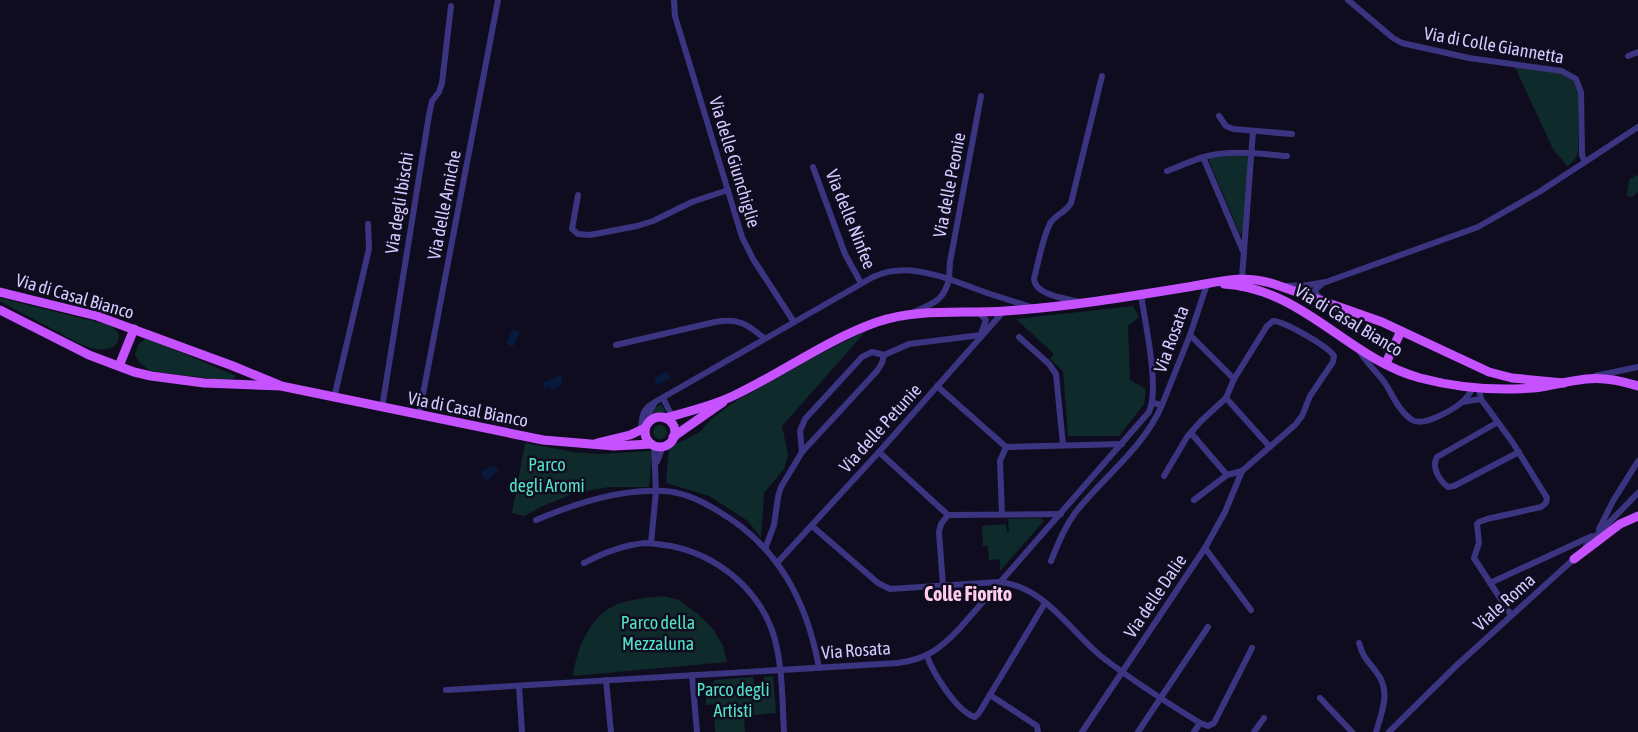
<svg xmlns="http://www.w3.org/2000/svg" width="1638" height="732" viewBox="0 0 1638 732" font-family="'Asap Condensed',sans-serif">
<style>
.green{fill:#0f2a2a}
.water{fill:#07193d}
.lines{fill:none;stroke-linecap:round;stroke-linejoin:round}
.minor{stroke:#3b3581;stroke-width:6}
.major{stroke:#c551ff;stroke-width:9}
.labels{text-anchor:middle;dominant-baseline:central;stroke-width:5;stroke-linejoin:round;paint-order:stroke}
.street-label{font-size:18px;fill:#d3caff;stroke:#100c20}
.park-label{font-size:18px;fill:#52e3c5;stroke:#100c20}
.quarter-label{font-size:20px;font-weight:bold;fill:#ffcceb;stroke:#100c20}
</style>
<rect width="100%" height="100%" fill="#100c20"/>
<g class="green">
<path d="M1515,67l46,5 9,4 8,13v63l-2,6 -9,9c-4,-8 -11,-13 -15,-20z"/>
<path d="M1229,156h18l3,3 -7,74 -3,1 -31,-73 3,-3z"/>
<path d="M1636,175l2,1v16l-6,5 -5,-1 2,-16z"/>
<path d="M0,298l109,27c21,11 5,28 -13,24 -14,-2 -27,-11 -38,-17 -20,-10 -39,-21 -58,-31z"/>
<path d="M1133,306l6,11 -11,9 2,54 16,9 -2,15 -25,32h-51l-5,-65 -13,-12 4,-5 -38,-35z"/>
<path d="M866,331l-84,95 6,29 -4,14 -20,24 -3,45 -13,-17 -39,-25 -43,-13 3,-35 31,-16 11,-13 25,-18 80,-45z"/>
<path d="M145,339l12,3 79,34 -3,3 -11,1 -72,-9 -11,-9 -4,-7 3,-10z"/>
<path d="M661,404l5,9 -14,4 3,-9z"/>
<circle cx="660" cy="432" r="7"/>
<path d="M525,443l48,9 24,2 55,-3 -3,36h-40l-17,3 -22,5 -27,11 -19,10 -12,-3z"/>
<path d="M1040,518l4,3 -44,50v-12l-11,1 -1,-14h-5l-1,-20 24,-2 1,8 2,1 -1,-14z"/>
<path d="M664,596l15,4 20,15 14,14 10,17 4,16 -154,14c3,-27 18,-62 45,-72 15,-5 31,-7 46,-8z"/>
<path d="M773,676l3,37 -32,3 1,16h-30l-1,-28 -8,1v-10l9,-15 38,-3 1,7 11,-1 -1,-6z"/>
</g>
<g class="water">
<path d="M512,329l8,3 -7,15 -7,-4z"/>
<path d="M667,371l4,7 -14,7 -3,-7z"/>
<path d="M561,375l1,9 -9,7 -4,-5 -4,3 -2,-6z"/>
<path d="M491,466l6,1 1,5 -6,3 -4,5h-3l-3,-4c-1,-7 5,-6 9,-10z"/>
</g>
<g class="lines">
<g class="minor">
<path d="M674,0l1,16 67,221 11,22 41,63"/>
<path d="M1628,56l10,-4"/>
<path d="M1219,116l7,10 7,3 59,5"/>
<path d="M1203,157l40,94"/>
<path d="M1585,162l53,-35"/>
<path d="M813,167l32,87 16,29"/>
<path d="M1167,171c14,-5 27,-12 41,-15 26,-6 53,-2 79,0"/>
<path d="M578,195l-6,34 6,5 12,1 47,-9 16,-5 39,-19 36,-12"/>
<path d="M1242,278l11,-147"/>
<path d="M1322,284l-7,6 2,5 6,5"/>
<path d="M1286,286l22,-1 18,-3 152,-55 61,-35 46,-30 -3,-7 -1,-63 -5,-13 -14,-8 -93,-13 -67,-15 -9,-5 -45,-38"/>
<path d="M1079,302c-14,-4 -44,-7 -45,-23 3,-12 10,-47 17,-57 6,-8 15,-10 20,-19l31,-127"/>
<path d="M912,313c19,-9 32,-11 37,-34l41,15 41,13"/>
<path d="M979,313l7,7 -4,11"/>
<path d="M1190,335l44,44 -8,19 44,49"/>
<path d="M1019,337l30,27 7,10 7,71"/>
<path d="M616,345l99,-23c24,-4 32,2 49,16"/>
<path d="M1359,350c6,12 18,22 26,33 8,13 14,28 27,37 12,7 40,-10 49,-17 5,-4 9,-10 12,-15"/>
<path d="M884,355l25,-11 72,-9"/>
<path d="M1595,376l43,-9"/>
<path d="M937,386l69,61 116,-3"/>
<path d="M1479,389l2,10 32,44 34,55 -1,5 -5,4 -54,12 -8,3 -2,2 2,19 -5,15 37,57"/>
<path d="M334,398l35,-149 -1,-25"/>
<path d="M663,398l9,18"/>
<path d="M1462,402l19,-3"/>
<path d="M1162,405l28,-70 17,-51"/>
<path d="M382,408l47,-293 3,-14 7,-9 3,-9 9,-77"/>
<path d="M419,415l79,-415"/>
<path d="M648,422l2,-11 5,-9 218,-125c26,-12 50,-6 76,2l1,-17 31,-166"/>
<path d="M1498,422l-61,35c-6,10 2,23 11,30l6,-1 65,-34"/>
<path d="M641,430c1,-13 1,-21 13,-27"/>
<path d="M1191,433l36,42"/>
<path d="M802,452l-2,-21 5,-12 57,-62 10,-5 12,3"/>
<path d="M879,452l69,63 113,-1"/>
<path d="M657,462l6,-16"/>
<path d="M1164,476l23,-39 14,-16 25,-23"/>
<path d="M1194,500l33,-25 15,-4 53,-46 7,-9 8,-20 23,-34 1,-6c-5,-9 -50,-35 -61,-35l-6,5 -33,53"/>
<path d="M1002,514l-2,-53 6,-14"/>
<path d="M536,520c41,-17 83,-31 128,-29 19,1 38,10 54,20 60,35 89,90 101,157"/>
<path d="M812,526l66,57 12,6 109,-7c45,4 70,48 103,75 31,24 64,45 98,66"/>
<path d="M1599,529l14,-28 25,-40"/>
<path d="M651,543l5,-51 -2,-47"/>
<path d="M1586,546l52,-53"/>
<path d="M1205,548l46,62"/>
<path d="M765,549l9,-24 4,-28 3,-10 21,-35 75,-81 5,-8 2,-8"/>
<path d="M1051,561c7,-17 13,-33 24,-48 29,-37 68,-64 87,-108l-9,-2"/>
<path d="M584,563c19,-10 39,-18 61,-20 9,0 17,2 26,3 45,9 85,41 101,84 11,32 10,69 12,102"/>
<path d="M777,563l102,-111 124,-140"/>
<path d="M1490,583l102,-47"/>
<path d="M943,586l-4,-54 2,-8 7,-9"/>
<path d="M1359,643c4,15 9,18 18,30 14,18 5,39 -1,59"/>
<path d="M927,656c6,17 30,56 48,61l4,-4 66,-110"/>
<path d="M692,675l5,57"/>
<path d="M606,680l5,52"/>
<path d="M519,686l3,46"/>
<path d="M446,690l452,-27c29,-4 42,-14 62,-35l189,-216c11,-23 -4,-90 -8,-117"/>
<path d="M990,695l47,31 1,6"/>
<path d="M1320,698l32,34"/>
<path d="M1082,732l123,-184 20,-36 17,-41"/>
<path d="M1138,732l70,-105"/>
<path d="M1194,732l6,-9 8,3 6,-3 38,-75"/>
<path d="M1254,732l10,-14"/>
<path d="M1389,732l68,-67 119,-108"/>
</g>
<g class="major">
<path d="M1224,284c80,5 123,74 196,94 38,10 75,13 113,10 18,-2 35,-7 53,-9 17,-2 36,2 52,7"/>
<path d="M0,292l97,24 136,50 46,19"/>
<path d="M0,310l89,45 45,17 17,4 53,7 77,3 262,54 71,6 37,-2"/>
<path d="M1386,363l15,-32"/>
<path d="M119,366l15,-37"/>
<circle cx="660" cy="432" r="15"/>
<path d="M665,418c22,-6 47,-12 68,-22 49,-23 93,-56 144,-74 41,-14 85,-8 128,-11 61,-4 122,-14 183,-24 31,-5 54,-13 86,-3l108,38 107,50 23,6 52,5"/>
<path d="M673,437l50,-35"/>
<path d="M597,443l33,-8 15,-7"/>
<path d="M1574,559l46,-35 18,-8"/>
</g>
</g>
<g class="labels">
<g class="street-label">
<text transform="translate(1494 45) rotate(10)">Via di Colle Giannetta</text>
<text transform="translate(735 162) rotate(73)">Via delle Giunchiglie</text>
<text transform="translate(949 185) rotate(-79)">Via delle Peonie</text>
<text transform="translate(399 203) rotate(-81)">Via degli Ibischi</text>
<text transform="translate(444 205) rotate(-79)">Via delle Arniche</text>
<text transform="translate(851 219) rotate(68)">Via delle Ninfee</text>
<text transform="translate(75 296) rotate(16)">Via di Casal Bianco</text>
<text transform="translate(1349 320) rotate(31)">Via di Casal Bianco</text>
<text transform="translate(1171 339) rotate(-70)">Via Rosata</text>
<text transform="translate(468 409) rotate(11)">Via di Casal Bianco</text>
<text transform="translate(880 428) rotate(-48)">Via delle Petunie</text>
<text transform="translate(1155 596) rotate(-56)">Via delle Dalie</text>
<text transform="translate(1504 602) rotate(-42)">Viale Roma</text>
<text transform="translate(856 650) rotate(-4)">Via Rosata</text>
</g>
<g class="park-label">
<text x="547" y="464">Parco<tspan x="547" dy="21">degli Aromi</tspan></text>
<text x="658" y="622">Parco della<tspan x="658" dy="21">Mezzaluna</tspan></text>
<text x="733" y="689">Parco degli<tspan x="733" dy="21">Artisti</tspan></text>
</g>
<g class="quarter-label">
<text x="968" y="593">Colle Fiorito</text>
</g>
</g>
</svg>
